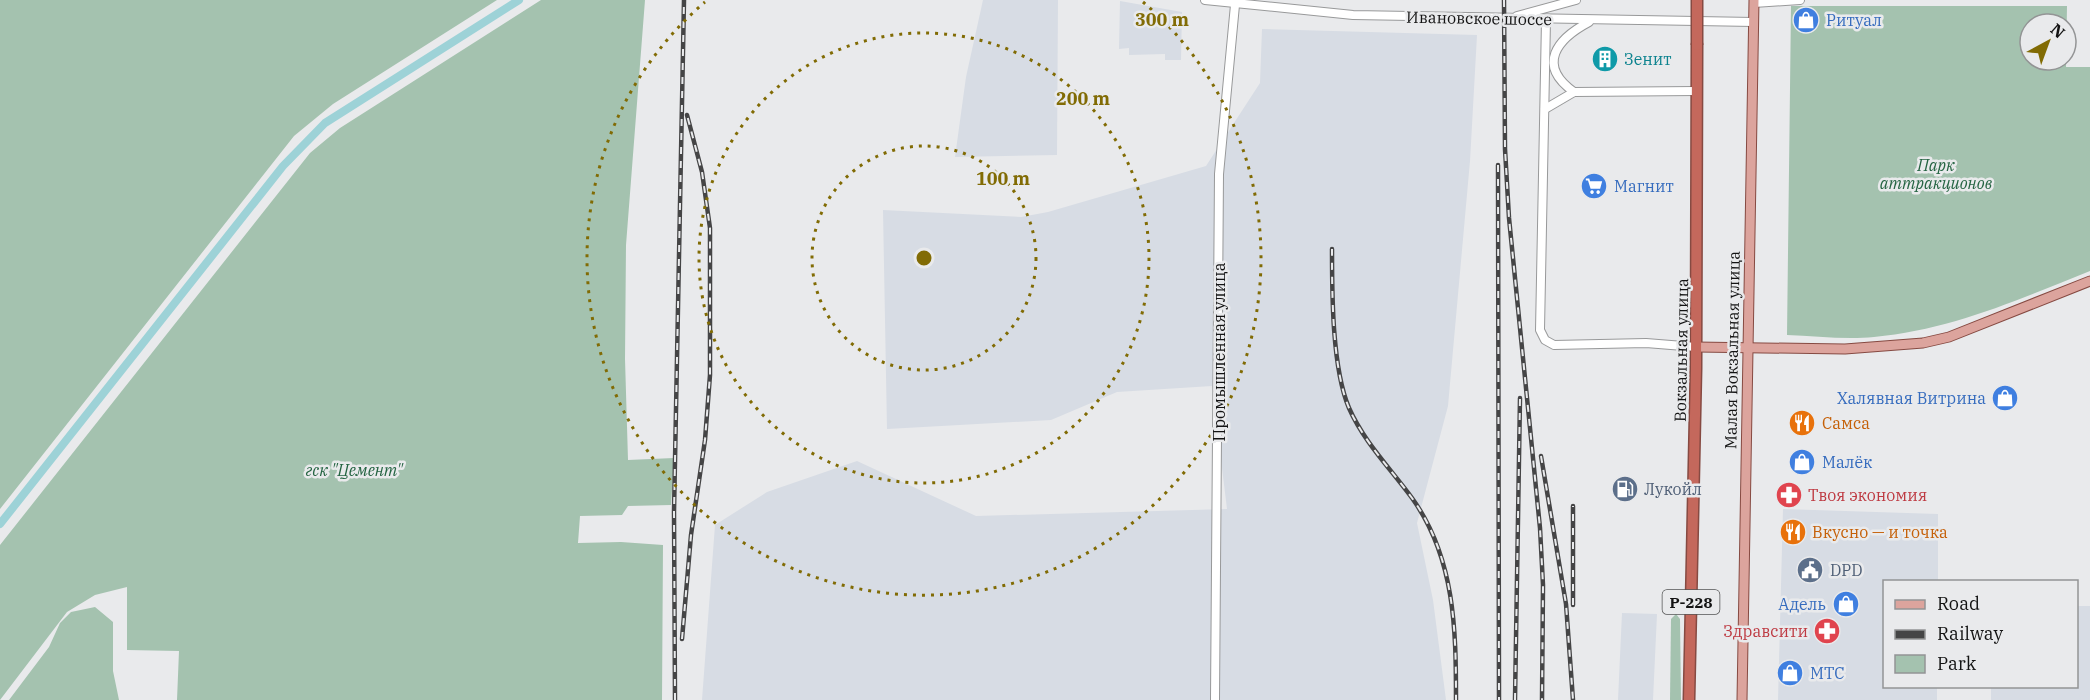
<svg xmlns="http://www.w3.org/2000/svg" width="2090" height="700" viewBox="0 0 2090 700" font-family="'IBM Plex Serif',serif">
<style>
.built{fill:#d7dce4}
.green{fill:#a4c2af;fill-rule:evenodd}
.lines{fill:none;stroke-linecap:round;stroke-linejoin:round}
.canal{stroke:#9dd2d7;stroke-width:8}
.minor-casing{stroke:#98999a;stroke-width:10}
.major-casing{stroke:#864a42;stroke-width:11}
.highway-casing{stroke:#864a42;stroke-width:13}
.minor{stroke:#fff;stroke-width:8}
.major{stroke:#dca49d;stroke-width:9}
.highway{stroke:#c4685c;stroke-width:10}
.rail-casing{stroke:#454546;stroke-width:4.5}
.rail{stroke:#e9eaec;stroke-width:2;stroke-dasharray:7;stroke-linecap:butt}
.highway-bridge-casing{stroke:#864a42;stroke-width:13;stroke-linecap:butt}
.highway-bridge{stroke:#c4685c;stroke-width:10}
.ring{fill:none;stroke:#816b04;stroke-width:3;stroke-dasharray:3 6}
.labels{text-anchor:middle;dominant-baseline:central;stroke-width:5;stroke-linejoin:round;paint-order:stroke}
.shield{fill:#e9eaec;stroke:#535454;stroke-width:1.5}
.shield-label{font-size:15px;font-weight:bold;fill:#131313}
.street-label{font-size:16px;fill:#131313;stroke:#e9eaec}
.shop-label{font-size:16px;fill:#366cbe;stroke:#e9eaec;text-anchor:start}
.culture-label{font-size:16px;fill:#0d838f;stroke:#e9eaec;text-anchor:start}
.park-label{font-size:16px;font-style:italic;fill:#246442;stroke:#e9eaec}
.food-label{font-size:16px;fill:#c56008;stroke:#e9eaec;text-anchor:start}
.service-label{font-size:16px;fill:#4e5e75;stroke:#e9eaec;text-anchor:start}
.health-label{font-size:16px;fill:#be3a42;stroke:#e9eaec;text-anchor:start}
.centre{fill:#816b04;stroke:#e9eaec;stroke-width:3}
.ring-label{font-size:18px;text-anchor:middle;font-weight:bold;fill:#816b04;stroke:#e9eaec;stroke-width:5;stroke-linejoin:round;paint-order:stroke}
</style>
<rect width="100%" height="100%" fill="#e9eaec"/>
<g class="built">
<path d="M983,0h75l-1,155 -102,2 11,-80z"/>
<path d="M1120,1l62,11 -1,48h-16v-6l-36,1v-7l-10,1z"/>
<path d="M1262,29l215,6 -7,126 -22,245 -31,117 16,77 13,100h-744l13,-175 52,-33 90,-31 119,55 251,-7 -15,-123 -95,6 -66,28 -164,9 -4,-219 138,7 27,-5 158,-46 54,-83z"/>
<path d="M1783,509l155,5v67l-54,1v104l53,1v13h-159z"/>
<path d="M2077,606h13v94h-99v-13l85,-1z"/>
<path d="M1622,613l35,1 -4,86h-35z"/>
</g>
<g class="green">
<path d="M0,0h497l-164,104 -39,32 -294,373z"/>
<path d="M541,0h104l-19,245 -1,114 3,101 46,-2 -3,47 -43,1 -6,9 -42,1 -2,27 43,-1 42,3 -1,155h-485l2,-49 -52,-1v-63l-32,8 -28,17 -67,88v-155l310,-392 30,-25z"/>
<path d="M1791,6h276l-1,61h24v204c-70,28 -139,59 -216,66 -28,3 -59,-1 -87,-2zM2030,24h36v36h-36z"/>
<path d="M95,607l18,15v49l6,29h-110l40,-53 11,-24 11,-11z"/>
<path d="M1676,614l4,5 1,81h-11l1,-81z"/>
</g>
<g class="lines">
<path class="canal" d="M0,524l283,-358 42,-43 194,-123"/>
<defs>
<g id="minor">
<path d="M1205,0l148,15 401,7"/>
<path d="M1754,3l46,-3"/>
<path d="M1517,16l59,-16"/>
<path d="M1546,20l-6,310 5,10 9,5 92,-2 50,4"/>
<path d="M1574,92c-38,-27 -17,-53 15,-70"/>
<path d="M1545,109l29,-17 122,-1"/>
<path d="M1215,700l4,-526 16,-169"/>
</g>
<g id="major">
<path d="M1696,347l149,2 78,-6 26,-6 141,-56"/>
<path d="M1742,700l12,-700"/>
</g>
<path id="highway" d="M1689,700l7,-332 1,-323"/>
</defs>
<use href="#minor" class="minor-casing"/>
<use href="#major" class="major-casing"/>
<use href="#highway" class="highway-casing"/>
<use href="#minor" class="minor"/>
<use href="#major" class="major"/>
<use href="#highway" class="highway"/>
<defs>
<g id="rail">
<path d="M1504,0l1,149 4,69 31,310 3,57 -1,115"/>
<path d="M1498,165l1,535"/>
<path d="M1332,249c0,44 0,119 17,159 15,34 41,60 63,90 43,60 44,131 44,202"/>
<path d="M1541,456l25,148 7,96"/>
<path d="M1573,605v-99"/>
<path d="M682,639l9,-104 14,-95 5,-65v-147l-8,-56 -15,-57"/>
<path d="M675,700l-1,-188 10,-512"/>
<path d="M1515,700l5,-302"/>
</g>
</defs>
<use href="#rail" class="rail-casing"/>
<use href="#rail" class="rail"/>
<defs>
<path id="highway-bridge" d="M1697,0v45"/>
</defs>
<use href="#highway-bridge" class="highway-bridge-casing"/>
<use href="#highway-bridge" class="highway-bridge"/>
</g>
<g class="ring">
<circle cx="924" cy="258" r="112"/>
<circle cx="924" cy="258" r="225"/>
<path d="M1143 2A337 337 0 1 1 705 2"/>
</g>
<defs>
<symbol id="shop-disc" viewBox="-11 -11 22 22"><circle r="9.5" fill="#3f7fe0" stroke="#e9eaec"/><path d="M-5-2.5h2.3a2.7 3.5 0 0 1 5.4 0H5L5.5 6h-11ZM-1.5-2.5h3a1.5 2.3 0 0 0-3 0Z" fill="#fff"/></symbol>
<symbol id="building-disc" viewBox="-11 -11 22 22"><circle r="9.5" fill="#0f9aa8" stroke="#e9eaec"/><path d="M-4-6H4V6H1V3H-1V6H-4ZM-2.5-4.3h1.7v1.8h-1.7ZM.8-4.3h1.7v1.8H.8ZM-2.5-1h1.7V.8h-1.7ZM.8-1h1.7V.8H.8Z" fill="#fff"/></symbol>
<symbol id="supermarket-disc" viewBox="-11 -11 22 22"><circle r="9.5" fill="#3f7fe0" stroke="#e9eaec"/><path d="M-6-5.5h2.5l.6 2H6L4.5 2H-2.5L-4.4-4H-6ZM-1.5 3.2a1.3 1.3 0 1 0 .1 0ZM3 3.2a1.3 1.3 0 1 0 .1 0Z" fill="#fff"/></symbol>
<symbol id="restaurant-disc" viewBox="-11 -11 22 22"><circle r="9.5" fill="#e8710a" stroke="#e9eaec"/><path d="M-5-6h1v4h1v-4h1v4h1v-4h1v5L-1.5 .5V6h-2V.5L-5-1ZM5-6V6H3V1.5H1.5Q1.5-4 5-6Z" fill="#fff"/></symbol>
<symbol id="fuel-disc" viewBox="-11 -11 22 22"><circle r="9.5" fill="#5c6f8a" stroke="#e9eaec"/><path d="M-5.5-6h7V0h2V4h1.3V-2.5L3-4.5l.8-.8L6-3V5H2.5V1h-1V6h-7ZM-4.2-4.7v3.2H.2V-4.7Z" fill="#fff"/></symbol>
<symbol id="pharmacy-disc" viewBox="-11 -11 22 22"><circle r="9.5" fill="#e0444e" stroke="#e9eaec"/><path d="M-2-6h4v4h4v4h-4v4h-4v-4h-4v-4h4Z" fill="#fff"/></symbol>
<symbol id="civic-disc" viewBox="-11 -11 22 22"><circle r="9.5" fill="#5c6f8a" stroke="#e9eaec"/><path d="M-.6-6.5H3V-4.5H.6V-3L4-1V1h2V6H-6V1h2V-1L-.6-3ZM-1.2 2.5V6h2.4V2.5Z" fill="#fff"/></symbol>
</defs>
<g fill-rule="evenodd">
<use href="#shop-disc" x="1791" y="5" width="30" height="30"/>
<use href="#building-disc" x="1590" y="44" width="30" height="30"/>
<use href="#supermarket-disc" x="1579" y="171" width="30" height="30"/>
<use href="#shop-disc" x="1990" y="383" width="30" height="30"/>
<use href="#restaurant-disc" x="1787" y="408" width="30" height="30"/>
<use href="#shop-disc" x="1787" y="447" width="30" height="30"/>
<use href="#fuel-disc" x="1610" y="474" width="30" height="30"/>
<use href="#pharmacy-disc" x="1774" y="480" width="30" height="30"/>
<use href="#restaurant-disc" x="1778" y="517" width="30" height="30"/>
<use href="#civic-disc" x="1795" y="555" width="30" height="30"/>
<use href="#shop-disc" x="1831" y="589" width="30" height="30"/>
<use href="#pharmacy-disc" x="1812" y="616" width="30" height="30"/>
<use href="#shop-disc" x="1775" y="658" width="30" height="30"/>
</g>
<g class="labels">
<rect class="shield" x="1662.5" y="590" width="57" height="24" rx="4.5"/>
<g class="shield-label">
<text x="1691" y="602">Р-228</text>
</g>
<g class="street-label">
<text transform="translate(1479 18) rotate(1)">Ивановское шоссе</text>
<text transform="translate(1681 350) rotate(-89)">Вокзальная улица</text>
<text transform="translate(1732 350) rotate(-89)">Малая Вокзальная улица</text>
<text transform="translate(1219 352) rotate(-90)">Промышленная улица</text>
</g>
<g class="shop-label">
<text x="1826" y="20">Ритуал</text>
<text x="1614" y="186">Магнит</text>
<text x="1986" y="398" text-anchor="end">Халявная Витрина</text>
<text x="1822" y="462">Малёк</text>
<text x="1826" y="604" text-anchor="end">Адель</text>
<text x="1810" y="673">МТС</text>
</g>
<g class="culture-label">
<text x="1624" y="59">Зенит</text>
</g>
<g class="park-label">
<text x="1936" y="165">Парк<tspan x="1936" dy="18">аттракционов</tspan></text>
<text x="354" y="470">гск "Цемент"</text>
</g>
<g class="food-label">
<text x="1822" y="423">Самса</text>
<text x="1812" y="532">Вкусно — и точка</text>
</g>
<g class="service-label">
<text x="1644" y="489">Лукойл</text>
<text x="1830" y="570">DPD</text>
</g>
<g class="health-label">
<text x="1808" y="495">Твоя экономия</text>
<text x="1808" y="631" text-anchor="end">Здравсити</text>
</g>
</g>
<circle cx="924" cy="258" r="9" class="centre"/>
<g class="ring-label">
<text x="1162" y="26">300 m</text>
<text x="1083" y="105">200 m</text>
<text x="1003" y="185">100 m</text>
</g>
<rect x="1883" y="580" width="195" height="108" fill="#e9eaec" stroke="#939495" stroke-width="1.5"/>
<rect x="1895" y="600" width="30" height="9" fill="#dca49d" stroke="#939495" stroke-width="1.5"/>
<text x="1937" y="610" font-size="18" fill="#131313">Road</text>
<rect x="1895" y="630" width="30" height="9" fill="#454546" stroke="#939495" stroke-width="1.5"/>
<text x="1937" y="640" font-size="18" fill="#131313">Railway</text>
<rect x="1895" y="655" width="30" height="18" fill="#a4c2af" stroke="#939495" stroke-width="1.5"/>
<text x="1937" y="670" font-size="18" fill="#131313">Park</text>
<g transform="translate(2048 42) rotate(41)"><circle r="28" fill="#e9eaec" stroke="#939495" stroke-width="1.5"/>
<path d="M0-4.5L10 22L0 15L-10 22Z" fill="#816b04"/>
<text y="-9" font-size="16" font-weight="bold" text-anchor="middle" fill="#131313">N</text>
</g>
</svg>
